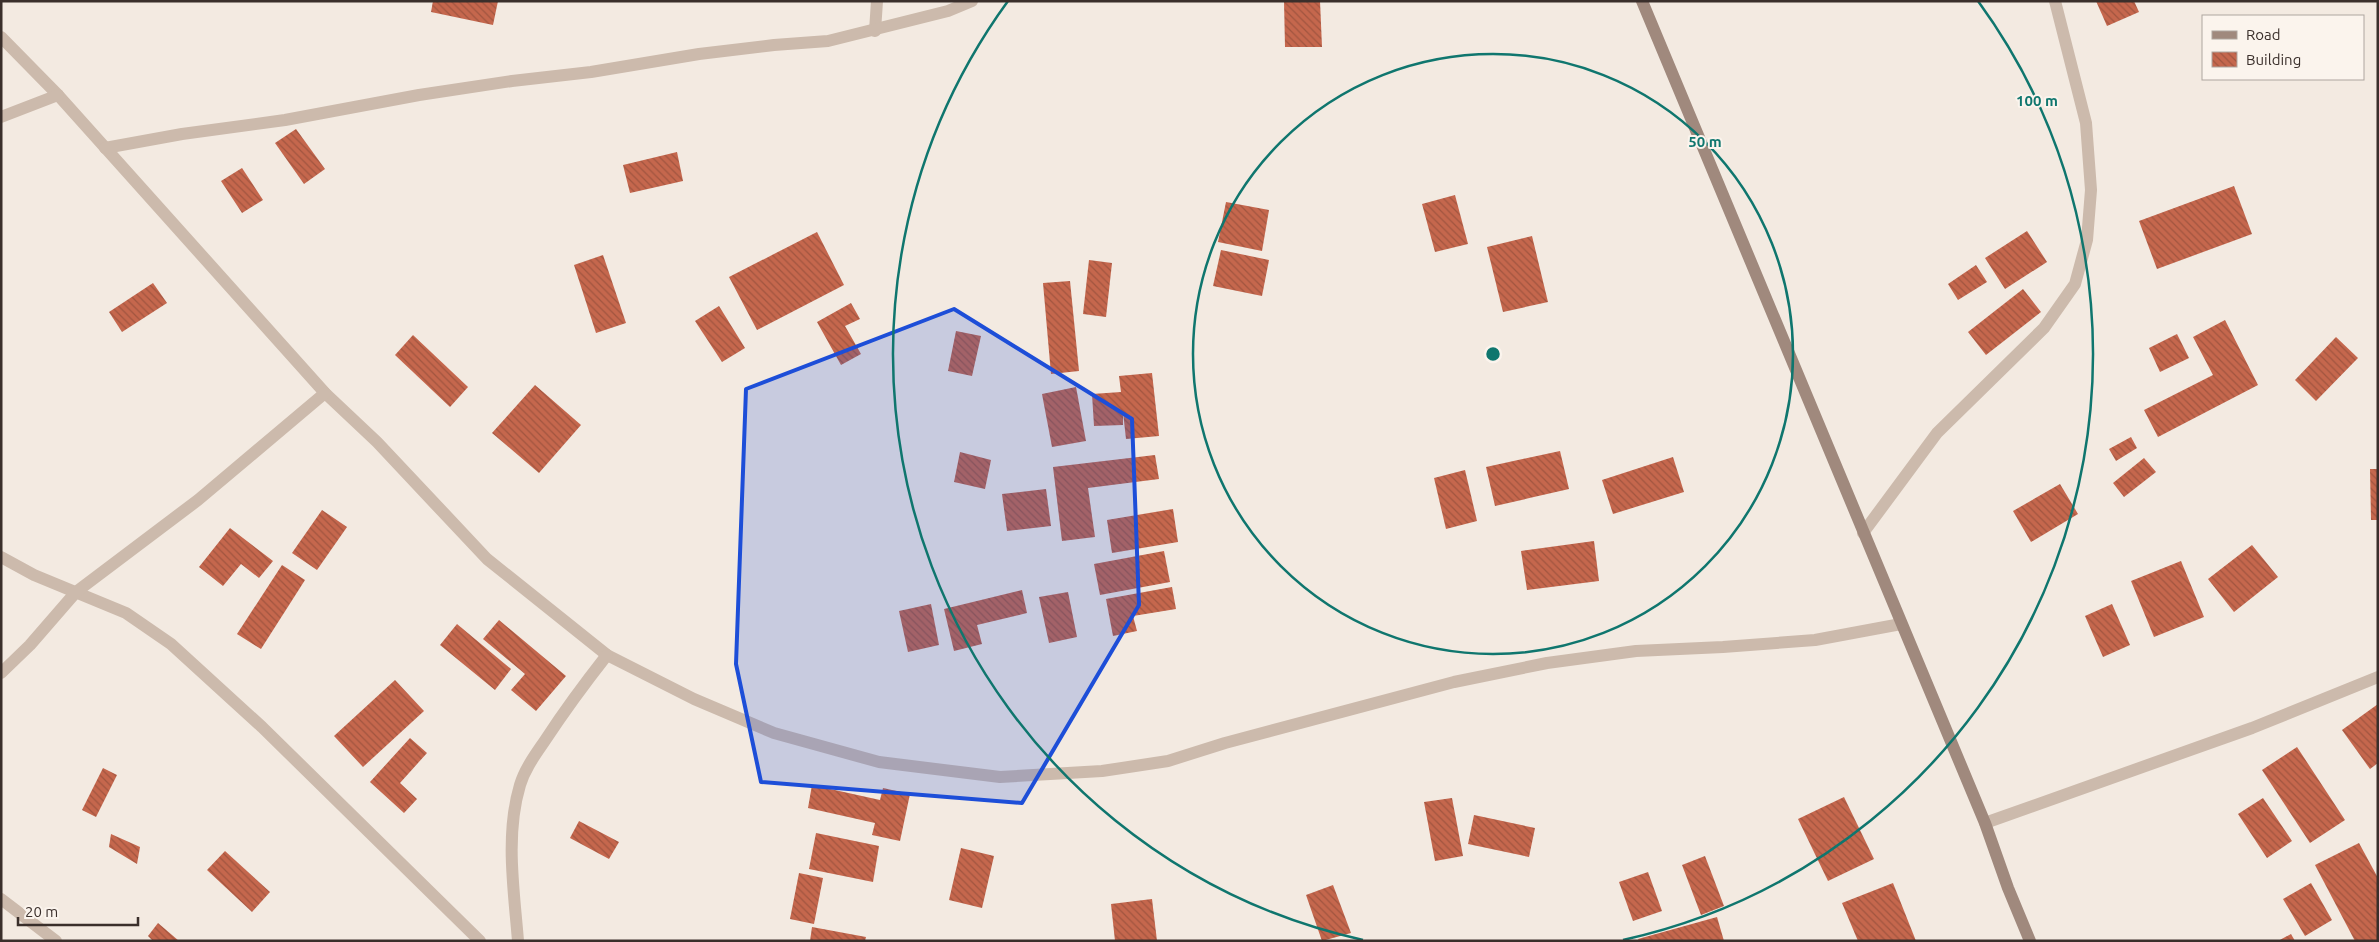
<svg xmlns="http://www.w3.org/2000/svg" width="2379" height="942" viewBox="0 0 2379 942" font-family="Ubuntu,sans-serif">
<style>
.building{fill:url(#building-back-hatch)}
.lines{fill:none;stroke-linecap:round;stroke-linejoin:round}
.minor{stroke:#ccbaac;stroke-width:12}
.tertiary{stroke:#ccbaac;stroke-width:12}
.secondary{stroke:#a0897d;stroke-width:12}
.marked{fill:#1d4ed8;fill-opacity:0.2;stroke:#1d4ed8;stroke-width:4;stroke-linejoin:round}
.ring{fill:none;stroke:#0f766e;stroke-width:2.5}
.centre{fill:#0f766e;stroke:#fbf4ed;stroke-width:2.5}
.ring-label{font-size:15px;text-anchor:middle;font-weight:bold;fill:#0f766e;stroke:#fbf4ed;stroke-width:4;stroke-linejoin:round;paint-order:stroke}
</style>
<defs>
<pattern id="building-back-hatch" width="6" height="6" patternUnits="userSpaceOnUse" patternTransform="scale(1.25)"><rect width="6" height="6" fill="#c5674d"/><path d="M-1 5l2 2M0 0l6 6M5-1l2 2" fill="none" stroke="#a15540"/></pattern>
</defs>
<rect width="100%" height="100%" fill="#f3eae1"/>
<g class="building">
<path d="M433,1h65l-5,24 -62,-13z"/>
<path d="M1284,1h36l2,46h-37z"/>
<path d="M2096,1h38l5,11 -32,14z"/>
<path d="M296,129l29,40 -21,15 -29,-41z"/>
<path d="M677,152l6,29 -53,12 -7,-28z"/>
<path d="M242,168l21,32 -21,13 -21,-32z"/>
<path d="M2234,186l18,48 -95,35 -18,-48z"/>
<path d="M1455,195l13,49 -33,8 -13,-48z"/>
<path d="M1226,202l43,8 -7,41 -44,-9z"/>
<path d="M2027,231l20,31 -42,27 -20,-31z"/>
<path d="M817,232l27,53 -87,45 -28,-53z"/>
<path d="M1532,236l16,66 -45,10 -16,-65z"/>
<path d="M1221,250l48,10 -7,36 -49,-10z"/>
<path d="M603,255l23,68 -30,10 -22,-68z"/>
<path d="M1089,260l23,3 -6,54 -23,-3z"/>
<path d="M1976,265l11,17 -29,18 -10,-16z"/>
<path d="M1070,281l9,90 -28,3 -8,-91z"/>
<path d="M153,283l14,20 -45,29 -13,-20z"/>
<path d="M2023,289l18,23 -55,43 -18,-23z"/>
<path d="M851,303l9,16 -15,7 16,28 -20,11 -24,-43z"/>
<path d="M719,306l26,42 -23,14 -27,-41z"/>
<path d="M2225,320l33,65 -100,52 -14,-27 69,-35 -20,-38z"/>
<path d="M956,331l25,5 -9,40 -24,-5z"/>
<path d="M2177,334l12,24 -29,14 -11,-24z"/>
<path d="M413,335l55,52 -18,20 -55,-52z"/>
<path d="M2336,337l22,21 -42,43 -21,-21z"/>
<path d="M1152,373l7,63 -33,3 -3,-27v13l-29,1 -2,-32 29,-2 -2,-16z"/>
<path d="M535,385l46,40 -42,48 -47,-40z"/>
<path d="M1076,387l10,54 -34,6 -10,-53z"/>
<path d="M2131,437l6,11 -21,13 -7,-12z"/>
<path d="M1560,451l9,38 -74,17 -9,-39z"/>
<path d="M960,452l31,8 -6,29 -31,-7z"/>
<path d="M1155,455l4,24 -71,9 7,49 -33,4 -9,-74z"/>
<path d="M1673,457l11,35 -71,22 -11,-34z"/>
<path d="M2144,458l12,14 -32,25 -11,-14z"/>
<path d="M2370,469h8v51h-7z"/>
<path d="M1465,470l12,51 -31,8 -12,-51z"/>
<path d="M2060,484l18,30 -47,28 -18,-31z"/>
<path d="M1046,489l5,37 -44,5 -5,-37z"/>
<path d="M1173,509l5,33 -66,11 -5,-33z"/>
<path d="M322,510l25,17 -30,43 -25,-17z"/>
<path d="M230,528l43,33 -14,17 -18,-14 -18,22 -24,-19z"/>
<path d="M1594,541l5,40 -72,9 -6,-39z"/>
<path d="M2252,545l26,32 -44,35 -26,-33z"/>
<path d="M1164,551l6,31 -70,13 -6,-31z"/>
<path d="M2181,561l23,56 -50,20 -23,-56z"/>
<path d="M282,565l23,15 -44,69 -24,-15z"/>
<path d="M1172,587l4,22 -43,7 4,15 -24,5 -7,-37z"/>
<path d="M1022,590l5,23 -50,12 5,19 -28,7 -10,-42z"/>
<path d="M1068,592l9,45 -28,6 -10,-46z"/>
<path d="M931,604l8,41 -31,7 -9,-41z"/>
<path d="M2112,604l18,41 -27,12 -18,-41z"/>
<path d="M499,620l67,56 -30,35 -25,-21 14,-16 -42,-35z"/>
<path d="M457,624l54,45 -16,21 -55,-45z"/>
<path d="M395,680l29,31 -61,56 -29,-31z"/>
<path d="M2378,704v59l-8,6 -28,-39z"/>
<path d="M410,738l17,15 -27,30 17,16 -13,14 -34,-31z"/>
<path d="M2297,747l48,73 -35,23 -48,-73z"/>
<path d="M103,768l14,7 -21,42 -14,-7z"/>
<path d="M812,785l68,15 3,-12 27,6 -10,47 -28,-6 3,-12 -67,-15z"/>
<path d="M1844,797l30,62 -46,22 -30,-62z"/>
<path d="M1452,798l11,58 -28,5 -11,-59z"/>
<path d="M2263,798l29,43 -25,17 -29,-44z"/>
<path d="M1474,815l61,13 -6,29 -61,-13z"/>
<path d="M579,821l40,21 -10,17 -39,-21z"/>
<path d="M816,833l63,13 -6,36 -64,-13z"/>
<path d="M111,834l29,13 -3,17 -28,-17z"/>
<path d="M2359,843l19,35 -1,63h-22l-40,-76z"/>
<path d="M961,848l33,8 -12,52 -33,-8z"/>
<path d="M225,851l45,41 -18,20 -45,-42z"/>
<path d="M1705,856l19,50 -23,9 -19,-50z"/>
<path d="M1648,872l14,39 -29,10 -14,-39z"/>
<path d="M799,873l24,5 -9,46 -24,-5z"/>
<path d="M1893,883l23,58h-58l-16,-38z"/>
<path d="M2311,883l21,37 -27,16 -22,-37z"/>
<path d="M1333,885l18,48 -29,8 -16,-46z"/>
<path d="M1152,899l5,42h-42l-4,-37z"/>
<path d="M1717,917l7,24h-85l-1,-2z"/>
<path d="M158,923l21,18h-26l-5,-5z"/>
<path d="M812,927l54,10 -1,4h-55z"/>
<path d="M2291,934l4,7h-17z"/>
</g>
<g class="lines">
<g class="minor">
<path d="M875,31l2,-30"/>
<path d="M1,37l57,58 267,298 52,49 110,117 120,96 87,44 80,34 105,29 121,15 102,-6 66,-10 57,-18 229,-61 93,-19 89,-12 87,-4 92,-7 86,-16"/>
<path d="M1,117l57,-22"/>
<path d="M105,148l77,-14 103,-14 134,-25 93,-14 79,-9 108,-18 75,-9 54,-4 120,-30 24,-10"/>
<path d="M1863,533l74,-100 107,-105 31,-44 12,-44 4,-50 -5,-67 -31,-122"/>
<path d="M1,557l33,18 92,38 45,31 91,83 218,214"/>
<path d="M1,673l29,-28 46,-53 122,-92 127,-107"/>
<path d="M1985,823l267,-95 126,-51"/>
<path d="M518,941c-4,-51 -13,-106 2,-156 5,-17 16,-31 26,-46 19,-29 39,-56 61,-84"/>
</g>
<path class="tertiary" d="M1,899l55,42"/>
<path class="secondary" d="M1642,1l343,822 23,65 22,53"/>
</g>
<path class="marked" d="M954,309l178,110 7,186 -117,198 -261,-21 -25,-118 10,-275z"/>
<g class="ring">
<circle cx="1493" cy="354" r="300"/>
<path d="M1363 940A600 600 0 0 1 1008 1M1978 1A600 600 0 0 1 1623 940"/>
</g>
<circle cx="1493" cy="354" r="8" class="centre"/>
<g class="ring-label">
<text x="2037" y="106">100 m</text>
<text x="1705" y="147">50 m</text>
</g>
<rect width="2379" height="942" fill="none" stroke="#3a2f2b" stroke-width="5"/>
<rect x="2202" y="15" width="162" height="65" fill="#fbf4ed" stroke="#aea59f"/>
<rect x="2212" y="31" width="25" height="8" fill="#a0897d" stroke="#aea59f"/>
<text x="2246" y="40" font-size="15" fill="#3a2f2b">Road</text>
<rect x="2212" y="52" width="25" height="15" fill="url(#building-back-hatch)" stroke="#aea59f"/>
<text x="2246" y="65" font-size="15" fill="#3a2f2b">Building</text>
<path d="M18 917v8h120v-8" fill="none" stroke="#3a2f2b" stroke-width="2.5"/>
<text x="25" y="917" font-size="15" fill="#3a2f2b" stroke="#fbf4ed" stroke-width="4" paint-order="stroke">20 m</text>
</svg>
